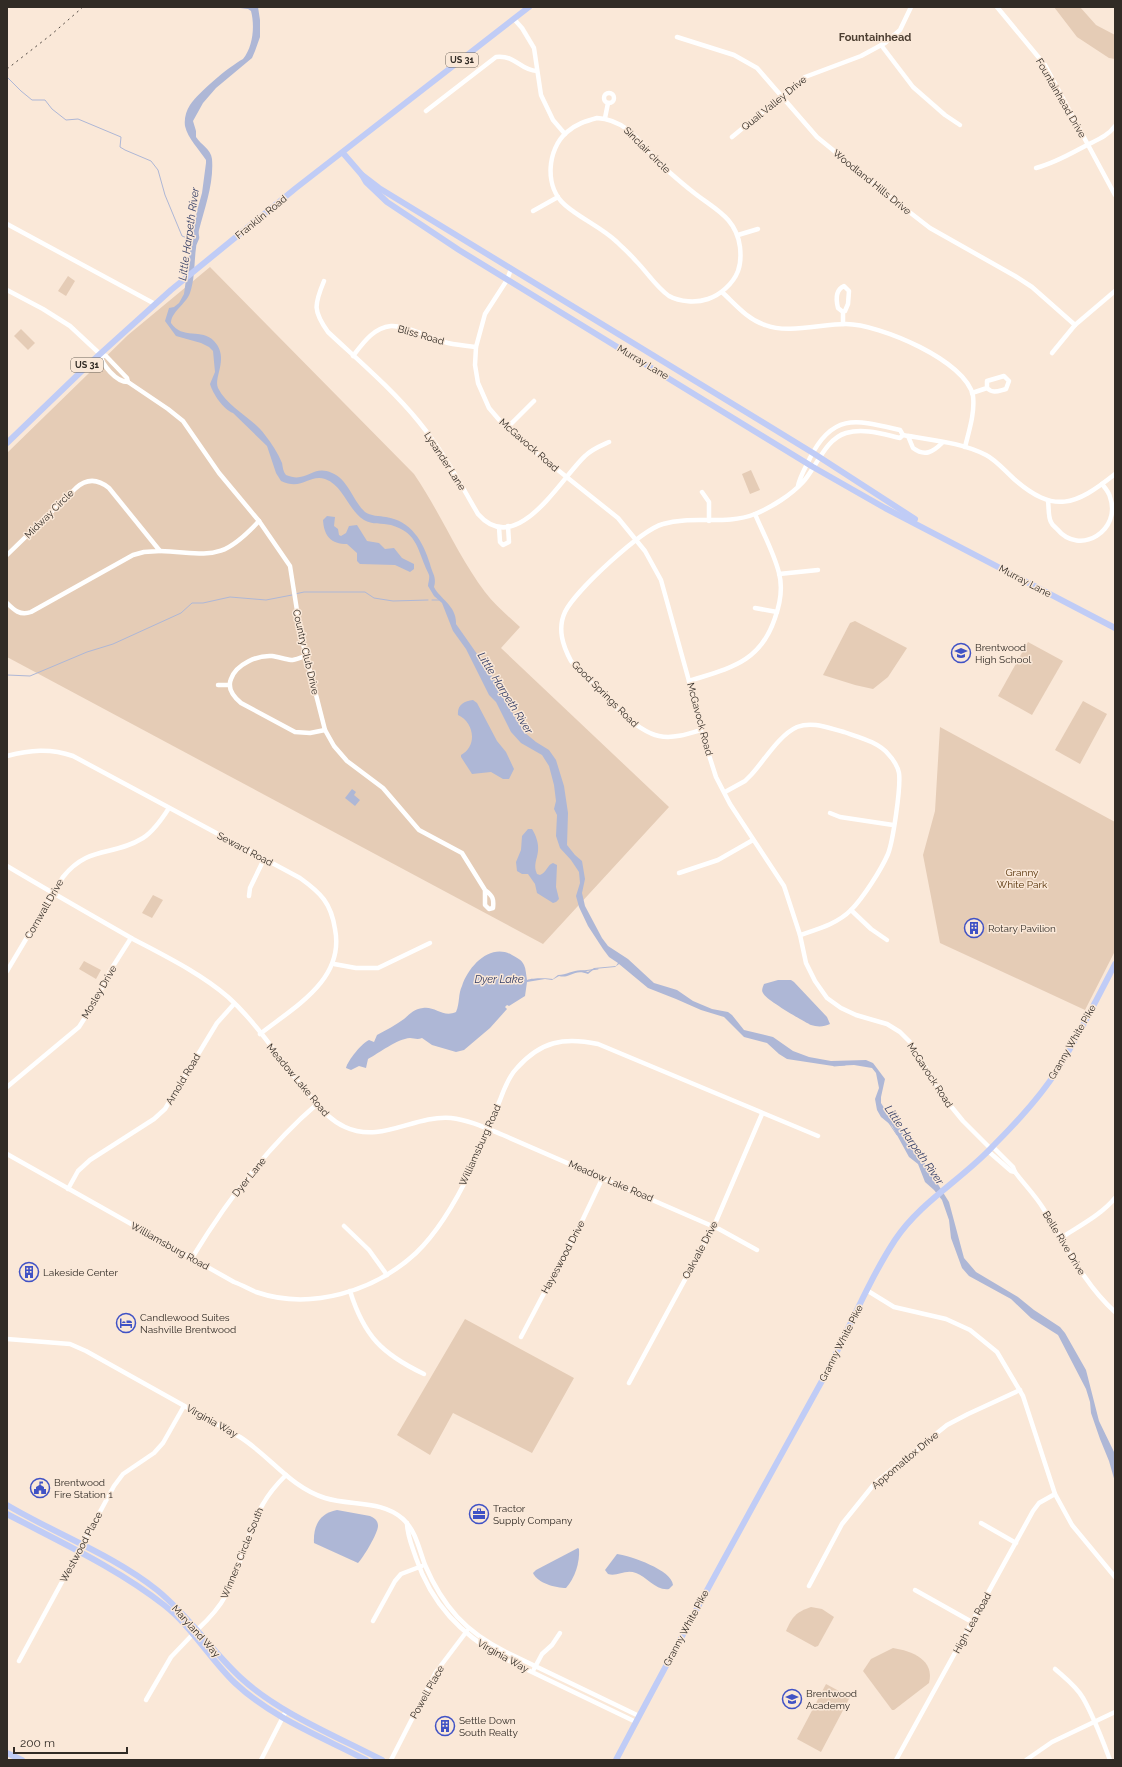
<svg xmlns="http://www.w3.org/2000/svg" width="1122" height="1767" viewBox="0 0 1122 1767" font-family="Raleway,sans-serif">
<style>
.green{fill:#e5ccb6}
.water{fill:#aeb7d6}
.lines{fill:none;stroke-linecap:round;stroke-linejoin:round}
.stream{stroke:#aeb7d6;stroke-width:1}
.minor{stroke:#fff;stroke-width:4.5}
.major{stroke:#c0ccf6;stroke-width:6}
.rail{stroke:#4d453e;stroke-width:1;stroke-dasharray:2 4;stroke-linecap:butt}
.labels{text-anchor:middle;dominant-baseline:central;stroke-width:3;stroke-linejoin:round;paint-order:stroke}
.shield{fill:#fae8d8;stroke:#6d645b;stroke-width:1}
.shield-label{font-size:9px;font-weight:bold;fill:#312b25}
.street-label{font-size:10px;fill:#312b25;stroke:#fae8d8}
.poi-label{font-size:10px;fill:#312b25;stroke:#fae8d8;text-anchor:start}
.park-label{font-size:10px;fill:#532e03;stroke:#fae8d8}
.neighbourhood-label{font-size:11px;font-weight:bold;fill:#4d3f32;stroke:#fae8d8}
.water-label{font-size:11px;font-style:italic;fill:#303b65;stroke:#fae8d8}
</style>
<rect width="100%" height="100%" fill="#fae8d8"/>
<g class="green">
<path d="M1054,7h26l16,18 19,10v24l-6,-1 -32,-21z"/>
<path d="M210,267l204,207c26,38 44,82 71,118 10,13 23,24 35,35l-19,21 168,159 -126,137 -536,-287v-204l121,-118z"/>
<path d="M68,276l7,5 -9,15 -8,-5z"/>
<path d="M21,329l14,14 -7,7 -14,-14z"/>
<path d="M751,470l9,20 -10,4 -8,-20z"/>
<path d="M855,621l52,27 -19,29 -15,12 -18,-4 -32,-10 27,-52z"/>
<path d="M1028,642l35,19 -31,54 -34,-19z"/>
<path d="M1083,701l24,13 -27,50 -25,-14z"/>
<path d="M940,727l175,95v129l-30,59 -145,-67 -17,-88 12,-44z"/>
<path d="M153,895l10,5 -11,18 -10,-5z"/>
<path d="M84,961l17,9 -5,9 -17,-10z"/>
<path d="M465,1319l109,59 -42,75 -79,-40 -23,42 -33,-20z"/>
<path d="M811,1607l11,2 12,8 -16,29 -3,1 -29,-16c6,-14 10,-19 25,-24z"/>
<path d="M893,1648c19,3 42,12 36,35l-35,27h-2l-29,-39 8,-12z"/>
<path d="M826,1684l24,13 -29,55 -24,-13z"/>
</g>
<g class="water">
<path d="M232,7h26l2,13v17l-5,14 -3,7 -36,30 -13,15 -10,18 3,10v6c5,8 15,12 16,22 2,24 -7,48 -13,71 -1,4 1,7 0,9 -1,3 -3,5 -3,9 -2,15 -1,30 -6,45 -4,11 -19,19 -19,30 11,17 31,5 43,18 16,17 -1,36 4,47 10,20 34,29 47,47 7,9 13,18 17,28 1,5 1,8 4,12 21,9 26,-11 46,-2 16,6 21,28 33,39 5,4 15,4 21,5 25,4 37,24 44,47 2,9 7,13 4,23 6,12 23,19 22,37l33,47 9,15 2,6 24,40 12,10 13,8 7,10 8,26 4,27 -1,32 8,10 7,6 3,18 -3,14 3,13 17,32 6,8 20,13 26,24 23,7 16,11 19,8 16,3 4,3 12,15 29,7 20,14 16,6 22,4 35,-1 7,3 12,16 -4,18v6l7,11 13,15 6,13 7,10 10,10 25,40 15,56 12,14 42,25 16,13 26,17 5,6 21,37 13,51 16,33v28l-6,-21 -9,-22 -9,-26 -1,-11 -4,-13 -28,-54 -27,-17 -20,-19 -42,-23 -7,-8 -11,-30 -2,-18 -7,-20 -8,-10 -9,-8 -7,-18 -9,-7 -17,-31 -11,-9 -4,-7 -2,-11 4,-11 -3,-15 -4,-5 -18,-3 -21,1 -46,-7 -8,-5 -12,-11 -23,-6 -20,-20 -23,-7 -25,-11 -28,-11 -29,-24 -4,3 -21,2 -6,5c-14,-6 -18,5 -29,2l-7,4 -7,-1 -18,3 -2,14 -16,10 -2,-1 -2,2 2,2 -17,19 -26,22 -8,2 -24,-7 -10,-7c-5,2 -8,0 -12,0 -13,1 -31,15 -42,21l-2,9 -7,-2 -8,4 -5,-2c2,-8 16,-25 23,-28l5,2 3,-7c9,-5 19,-10 27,-16 6,-5 10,-10 19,-11 12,-2 20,10 33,4 4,-9 2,-18 6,-26 7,-21 29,-43 50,-31 5,3 9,4 12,10 2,4 2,10 3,15 5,-2 20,-2 26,-1l5,-4c11,0 19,-8 30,-3l6,-4 22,-2 2,-3 -9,-6 -6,-8 -15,-23 -9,-19 -3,-11 4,-13 -1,-11 -8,-12 -11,-12 -4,-12 1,-21 -3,-6 2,-8 -2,-16 -5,-19 -7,-11 -21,-12 -10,-11 -15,-30 -7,-7 -23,-46 -13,-18 -11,-28 -8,-7 -6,-10c0,-3 2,-8 1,-11 -1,-3 -3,-6 -4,-9 -8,-20 -10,-34 -34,-41 -9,-2 -19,0 -27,-5 -17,-11 -20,-34 -39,-41 -16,-5 -23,12 -44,2l-5,-8 -9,-27 -34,-33c-10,-4 -20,-19 -23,-29l5,-12 -2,-21 -4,-4 -8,-4 -25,-7 -11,-15 4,-13 5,-1 5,-4 5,-9 7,-51 6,-32 5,-18 4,-30v-3c-7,-11 -18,-21 -21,-34 -1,-7 1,-15 5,-21 10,-14 37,-37 53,-46 10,-12 12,-33 8,-48l-3,-2z"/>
<path d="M327,516l8,1 -1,9 4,3 1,6 2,1 5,-3 3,-7 8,-1 10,16 12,2 6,6 9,-1 8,10 12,6v5l-4,3 -15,-7 -35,-1 -3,-3v-8l-10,-9c-16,0 -23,-8 -24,-24z"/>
<path d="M473,700l4,3 20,38 9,11 8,17 -5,10h-6l-12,-7 -19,2 -11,-17v-2c17,-9 13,-33 -3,-40 -1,-10 6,-14 15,-15z"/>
<path d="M352,789l4,3 -2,3 6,5 -5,6 -10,-8z"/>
<path d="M528,829h4c4,6 7,15 6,22 -1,9 -5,14 -1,23l3,1c7,-3 7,-10 13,-12l4,2 -1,22 3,12 -3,3 -3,1 -16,-10 -2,-9 -7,-10h-6l-5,-3 -1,-9 5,-12 1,-14z"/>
<path d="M778,980h13l3,2 33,35 3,7c-6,3 -13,3 -19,1 -8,-4 -45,-25 -48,-32 -2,-3 0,-6 1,-9z"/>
<path d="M337,1510l33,6c4,2 8,4 8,10 0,7 -15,32 -20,37l-44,-20c-1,-16 5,-30 23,-33z"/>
<path d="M578,1548l1,1c1,13 -4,29 -13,39 -10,0 -29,-5 -33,-15l3,-3z"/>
<path d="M617,1554c14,2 55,16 56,31l-4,4c-13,2 -22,-12 -33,-16 -11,-4 -19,4 -28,1l-3,-4z"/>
</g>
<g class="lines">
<g class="stream">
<path d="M7,77l14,14 11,9h13l7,9 14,11 12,-1 43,18 -1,10 5,3 26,11 7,9 7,25 17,41 10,4"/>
<path d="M295,594l9,-2h61l9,6 19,3 35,-1"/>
<path d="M432,600h7"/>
<path d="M7,675l23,1 57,-24 26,-8 68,-31 11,-10h11l27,-6 36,3 26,-5"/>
<path d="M583,971l15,-2"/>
<path d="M834,1066l11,-1"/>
<path d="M889,1123l8,12"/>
</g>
<g class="minor">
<path d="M997,7l48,58 70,130"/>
<path d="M514,19l8,9 12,20 7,47 12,25 12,14"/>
<path d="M677,37l57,18 23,13 60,69 82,67 31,24 85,48 17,11 43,38"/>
<path d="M881,45l32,42 32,28 15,10"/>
<circle cx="609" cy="98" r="5"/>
<path d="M426,111l70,-54c21,-2 23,13 41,14"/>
<path d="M597,118c34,2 47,32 71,53 8,7 16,14 25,21 21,17 43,25 47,55 1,9 1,16 -2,24 -5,13 -18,24 -30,28 -12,4 -28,3 -39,-3 -13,-9 -22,-24 -33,-35 -6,-7 -13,-13 -19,-19 -16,-15 -36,-23 -52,-37 -21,-18 -18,-56 2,-73 9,-8 19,-11 30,-14z"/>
<path d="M605,118l3,-15"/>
<path d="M732,137l73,-60 56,-21 24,-13 15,-13 11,-23"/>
<path d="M1036,168c19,-5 34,-14 51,-23 10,-5 21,-9 28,-19"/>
<path d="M533,211l25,-14"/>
<path d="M7,224l148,80"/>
<path d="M738,235l20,-6"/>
<path d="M511,269l-4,11 -22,34 -9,33 -1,18 3,18 11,25 12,14 18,17 99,79 27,33 16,29 28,101 12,49 15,47 14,27 54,82 16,49 6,28 9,18 12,17 14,10 15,7 31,9 13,8 11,11 34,56 18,22 28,28"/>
<path d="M324,281c-10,24 -11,30 4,51 31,29 64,57 91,90 23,28 41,61 59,92 39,45 83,-36 107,-58 7,-7 15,-10 24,-14"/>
<path d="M7,290l36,19 27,17 30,28 6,2 21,22 1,4c-12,0 -26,-17 -28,-28"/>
<path d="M722,292c13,12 25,27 43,33 23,9 56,-1 81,-1 33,0 121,37 127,72 2,17 -4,35 -8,51"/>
<path d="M843,324v-12l2,-1 3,-7 1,-13 -5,-5c-9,4 -8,14 -6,22l5,4"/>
<path d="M1052,353l23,-28 40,-34"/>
<path d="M353,356c10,-13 20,-28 38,-30 14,-1 42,13 57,17 9,2 19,3 28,4"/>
<path d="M128,382l40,27 15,12 36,52 40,48 31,45 11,70 24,94 9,16 13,15 36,27 36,42 43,23 23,37v15l4,4 4,-1c1,-9 0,-12 -8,-18"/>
<path d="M972,393l15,-5c6,6 11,3 19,1l3,-8 -5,-5 -17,5v7"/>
<path d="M507,428l27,-27"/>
<path d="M903,435c27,5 58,7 83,20 10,5 19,16 28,24 40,35 61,27 101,-5"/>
<path d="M908,436l5,12c12,9 20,4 29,-5"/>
<path d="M702,492l7,10v19"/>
<path d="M1048,501c1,6 0,16 3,21 1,3 4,5 6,7 23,28 65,1 53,-32 -1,-5 -5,-9 -8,-13"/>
<path d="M499,527l1,15 3,3 6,-3 -1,-16"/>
<path d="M160,551c51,2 60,12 99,-30"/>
<path d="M7,555l69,-67c11,-10 22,-9 33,0l51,63 -16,1 -11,3 -102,57c-11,4 -17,-2 -24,-9"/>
<path d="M779,574l39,-4"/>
<path d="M755,608l22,4"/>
<path d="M306,656c-5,1 -10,4 -15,4 -6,-1 -13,-3 -19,-4 -14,-1 -36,8 -41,23 -4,9 3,18 10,24l54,29 15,1 15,-3"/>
<path d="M689,681c41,-13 71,-18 86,-63 5,-14 8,-30 4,-45 -5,-20 -16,-40 -24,-59"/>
<path d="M218,685h12"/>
<path d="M701,730c-13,4 -28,9 -42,6 -27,-5 -68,-54 -88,-75 -8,-15 -14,-32 -6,-49 10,-21 76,-82 98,-88 30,-9 62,2 92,-10 17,-7 36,-19 48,-32 13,-14 22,-43 43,-49 18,-5 36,1 54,5l3,-3 -3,-5c-43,-10 -67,-18 -90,28 -4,9 -10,18 -12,28"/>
<path d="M7,756c23,-6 43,-8 66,0l227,122c21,15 31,25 35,51 10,51 -41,78 -75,105"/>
<path d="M725,792l20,-11 6,-6c13,-14 28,-40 46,-48 16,-6 31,1 47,5 14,5 35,10 45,23 4,4 9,12 10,18 2,14 -6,68 -11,81 -7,16 -25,44 -37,56 -14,14 -33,19 -51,25"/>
<path d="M830,813l10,4 53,8"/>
<path d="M7,866c42,25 84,49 126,73 32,17 67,34 95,58 31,28 54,66 81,98 11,12 20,25 36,32 36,17 69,-12 106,-9 18,2 35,10 52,17l216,94 38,21"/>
<path d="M679,873l39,-13 35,-20"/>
<path d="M249,896l1,-8 14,-29"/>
<path d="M851,910l20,19 16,11"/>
<path d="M334,964l22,4h22l52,-25"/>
<path d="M7,971l56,-94c26,-32 49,-20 80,-39 11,-7 19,-19 26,-30"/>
<path d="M7,1087l72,-60 16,-25 15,-31 21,-33"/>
<path d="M993,1147l20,20 2,5c9,12 20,23 28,36 23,37 40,75 72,104"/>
<path d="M988,1151l23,20 4,1"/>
<path d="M7,1154l227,128c8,3 15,7 22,10 55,19 119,-1 160,-39 22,-21 42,-56 55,-83 11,-23 19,-47 29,-70 4,-11 9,-24 17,-32 24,-27 47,-31 81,-24l220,92"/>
<path d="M68,1189l10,-18 12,-11 64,-41 11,-10 52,-86 17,-19"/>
<path d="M344,1226l25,24 18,25"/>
<path d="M1061,1238c18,-12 40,-23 54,-40"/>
<path d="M192,1258c34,-56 75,-111 125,-154"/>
<path d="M350,1291c14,45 32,63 74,83"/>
<path d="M868,1291l26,16 52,12 24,11 27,22 26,44 32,98 17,31 43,52"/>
<path d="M521,1337l62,-118 20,-42"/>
<path d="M7,1339l63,5 16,7 154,86c30,19 50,50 85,61 26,8 57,2 78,21 13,12 16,30 22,46 18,42 41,67 81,87l133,64"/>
<path d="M629,1383l85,-157 48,-112"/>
<path d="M407,1523c0,12 5,23 9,35 16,47 45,76 87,100l133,64"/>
<path d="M981,1523l35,20"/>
<path d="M809,1586l33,-62 33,-41 72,-58 21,-11 52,-24"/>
<path d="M915,1590l57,32"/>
<path d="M373,1621l22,-40 6,-7 21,-8"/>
<path d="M197,1630c12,-11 22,-22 29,-35 16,-29 20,-63 37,-91 6,-11 14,-20 23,-29"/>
<path d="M19,1661l95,-175 9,-12 31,-21 9,-10 21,-37"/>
<path d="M534,1669l8,-15 10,-9 8,-12"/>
<path d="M1055,1669c10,9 21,17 28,29 11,19 19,41 27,62"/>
<path d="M146,1700l25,-43 22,-23"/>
<path d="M261,1760l25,-49"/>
<path d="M391,1760l45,-88 31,-41"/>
<path d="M896,1760l137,-249 6,-8 16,-9"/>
<path d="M1026,1760l26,-18 63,-30"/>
</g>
<g class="major">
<path d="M343,153l19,22 17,13 434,265 102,66"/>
<path d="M362,175l4,7 21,20 72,48 354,217 72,41 230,120"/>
<path d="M7,443l82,-79 82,-74 125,-102 233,-181"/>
<path d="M7,1505c49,29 106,50 150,85 32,26 54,60 84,88 38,35 95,58 141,82"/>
<path d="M7,1514c53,28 110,54 157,91 28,22 46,54 71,78 37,35 87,54 131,77"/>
<path d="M7,1753l15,7"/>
<path d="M616,1760c67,-128 137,-254 207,-381 24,-45 44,-96 72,-139 26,-39 68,-61 99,-95 23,-23 47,-49 64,-76 21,-34 39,-70 57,-105"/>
</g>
<path class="rail" d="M7,69l45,-35 31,-27"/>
</g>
<defs>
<symbol id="school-ring" viewBox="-11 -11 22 22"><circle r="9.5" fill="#fae8d8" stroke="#4052c5" stroke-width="1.5"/><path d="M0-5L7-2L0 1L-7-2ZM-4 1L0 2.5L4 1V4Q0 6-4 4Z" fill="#4052c5"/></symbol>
<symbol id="building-ring" viewBox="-11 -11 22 22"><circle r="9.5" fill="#fae8d8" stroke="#4052c5" stroke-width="1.5"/><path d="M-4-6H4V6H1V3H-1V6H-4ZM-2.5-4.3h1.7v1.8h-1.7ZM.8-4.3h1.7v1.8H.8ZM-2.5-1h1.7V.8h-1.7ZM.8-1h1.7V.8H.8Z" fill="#4052c5"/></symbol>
<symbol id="hotel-ring" viewBox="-11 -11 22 22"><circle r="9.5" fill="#fae8d8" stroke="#4052c5" stroke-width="1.5"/><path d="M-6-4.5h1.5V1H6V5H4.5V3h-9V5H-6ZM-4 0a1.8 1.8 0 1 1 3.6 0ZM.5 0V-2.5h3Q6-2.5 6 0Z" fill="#4052c5"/></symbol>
<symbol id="civic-ring" viewBox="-11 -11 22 22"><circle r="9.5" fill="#fae8d8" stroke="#4052c5" stroke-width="1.5"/><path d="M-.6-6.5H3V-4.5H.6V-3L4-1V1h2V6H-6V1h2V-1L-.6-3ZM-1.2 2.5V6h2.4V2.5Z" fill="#4052c5"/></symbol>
<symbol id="office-ring" viewBox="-11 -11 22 22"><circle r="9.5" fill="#fae8d8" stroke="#4052c5" stroke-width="1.5"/><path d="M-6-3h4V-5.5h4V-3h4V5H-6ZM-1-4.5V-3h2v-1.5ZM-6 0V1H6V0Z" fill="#4052c5"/></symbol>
</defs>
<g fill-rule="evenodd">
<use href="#school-ring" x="950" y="642" width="22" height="22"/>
<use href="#building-ring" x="963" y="917" width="22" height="22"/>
<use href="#building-ring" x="18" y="1261" width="22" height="22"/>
<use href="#hotel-ring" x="115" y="1312" width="22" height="22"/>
<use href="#civic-ring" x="29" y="1477" width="22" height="22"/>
<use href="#office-ring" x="468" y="1503" width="22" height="22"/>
<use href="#school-ring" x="781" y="1688" width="22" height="22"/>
<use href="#building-ring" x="434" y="1715" width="22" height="22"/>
</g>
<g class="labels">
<g class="shield">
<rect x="446" y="53" width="32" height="14" rx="3"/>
<rect x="71" y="358" width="32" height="14" rx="3"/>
</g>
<g class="shield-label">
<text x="462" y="60">US 31</text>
<text x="87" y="365">US 31</text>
</g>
<g class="street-label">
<text transform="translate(1061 98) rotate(60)">Fountainhead Drive</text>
<text transform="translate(774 103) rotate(-39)">Quail Valley Drive</text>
<text transform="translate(647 150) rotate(45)">Sinclair circle</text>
<text transform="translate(872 182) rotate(39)">Woodland Hills Drive</text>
<text transform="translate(261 217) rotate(-39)">Franklin Road</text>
<text transform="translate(421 335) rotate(16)">Bliss Road</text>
<text transform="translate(643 362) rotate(31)">Murray Lane</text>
<text transform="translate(529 445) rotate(41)">McGavock Road</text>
<text transform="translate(445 461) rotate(57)">Lysander Lane</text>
<text transform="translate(49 514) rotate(-45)">Midway Circle</text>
<text transform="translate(1025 581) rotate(28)">Murray Lane</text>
<text transform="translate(306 652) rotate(77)">Country Club Drive</text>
<text transform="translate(605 694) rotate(45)">Good Springs Road</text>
<text transform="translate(700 719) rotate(75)">McGavock Road</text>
<text transform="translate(245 849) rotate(28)">Seward Road</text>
<text transform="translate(44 909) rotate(-60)">Cornwall Drive</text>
<text transform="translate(99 992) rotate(-60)">Mosley Drive</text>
<text transform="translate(1072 1042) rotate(-60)">Granny White Pike</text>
<text transform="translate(930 1075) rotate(57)">McGavock Road</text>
<text transform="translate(183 1079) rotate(-59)">Arnold Road</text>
<text transform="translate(298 1080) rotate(50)">Meadow Lake Road</text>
<text transform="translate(480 1145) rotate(-66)">Williamsburg Road</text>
<text transform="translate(249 1177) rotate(-51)">Dyer Lane</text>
<text transform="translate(611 1181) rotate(23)">Meadow Lake Road</text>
<text transform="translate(1064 1243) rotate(59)">Belle Rive Drive</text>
<text transform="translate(170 1246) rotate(29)">Williamsburg Road</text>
<text transform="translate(700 1250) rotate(-62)">Oakvale Drive</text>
<text transform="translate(563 1257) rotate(-62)">Hayeswood Drive</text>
<text transform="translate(841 1343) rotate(-63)">Granny White Pike</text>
<text transform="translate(212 1421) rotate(29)">Virginia Way</text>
<text transform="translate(905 1460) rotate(-40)">Appomattox Drive</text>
<text transform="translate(81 1547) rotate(-62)">Westwood Place</text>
<text transform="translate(242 1553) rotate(-68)">Winners Circle South</text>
<text transform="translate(972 1623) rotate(-61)">High Lea Road</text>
<text transform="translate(686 1628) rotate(-62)">Granny White Pike</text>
<text transform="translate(196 1631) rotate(48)">Maryland Way</text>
<text transform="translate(503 1656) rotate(29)">Virginia Way</text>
<text transform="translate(427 1692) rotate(-61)">Powell Place</text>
</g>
<g class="poi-label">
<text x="975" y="647">Brentwood<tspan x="975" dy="12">High School</tspan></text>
<text x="988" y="928">Rotary Pavilion</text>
<text x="43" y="1272">Lakeside Center</text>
<text x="140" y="1317">Candlewood Suites<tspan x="140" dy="12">Nashville Brentwood</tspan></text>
<text x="54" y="1482">Brentwood<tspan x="54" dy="12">Fire Station 1</tspan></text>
<text x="493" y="1508">Tractor<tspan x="493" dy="12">Supply Company</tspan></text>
<text x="806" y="1693">Brentwood<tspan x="806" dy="12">Academy</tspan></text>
<text x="459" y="1720">Settle Down<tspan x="459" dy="12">South Realty</tspan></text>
</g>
<g class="park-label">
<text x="1022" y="872">Granny<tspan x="1022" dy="12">White Park</tspan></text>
</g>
<g class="neighbourhood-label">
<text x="875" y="37">Fountainhead</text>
</g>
<g class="water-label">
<text transform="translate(189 234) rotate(-82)">Little Harpeth River</text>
<text transform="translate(505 693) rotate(58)">Little Harpeth River</text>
<text x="499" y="979">Dyer Lake</text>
<text transform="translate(914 1145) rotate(55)">Little Harpeth River</text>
</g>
</g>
<rect width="1122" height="1767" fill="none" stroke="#312b25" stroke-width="16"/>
<path d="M14 1747v6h113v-6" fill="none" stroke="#312b25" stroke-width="2"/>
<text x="20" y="1747" font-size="12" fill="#312b25" stroke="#fae8d8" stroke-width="3" paint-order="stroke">200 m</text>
</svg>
